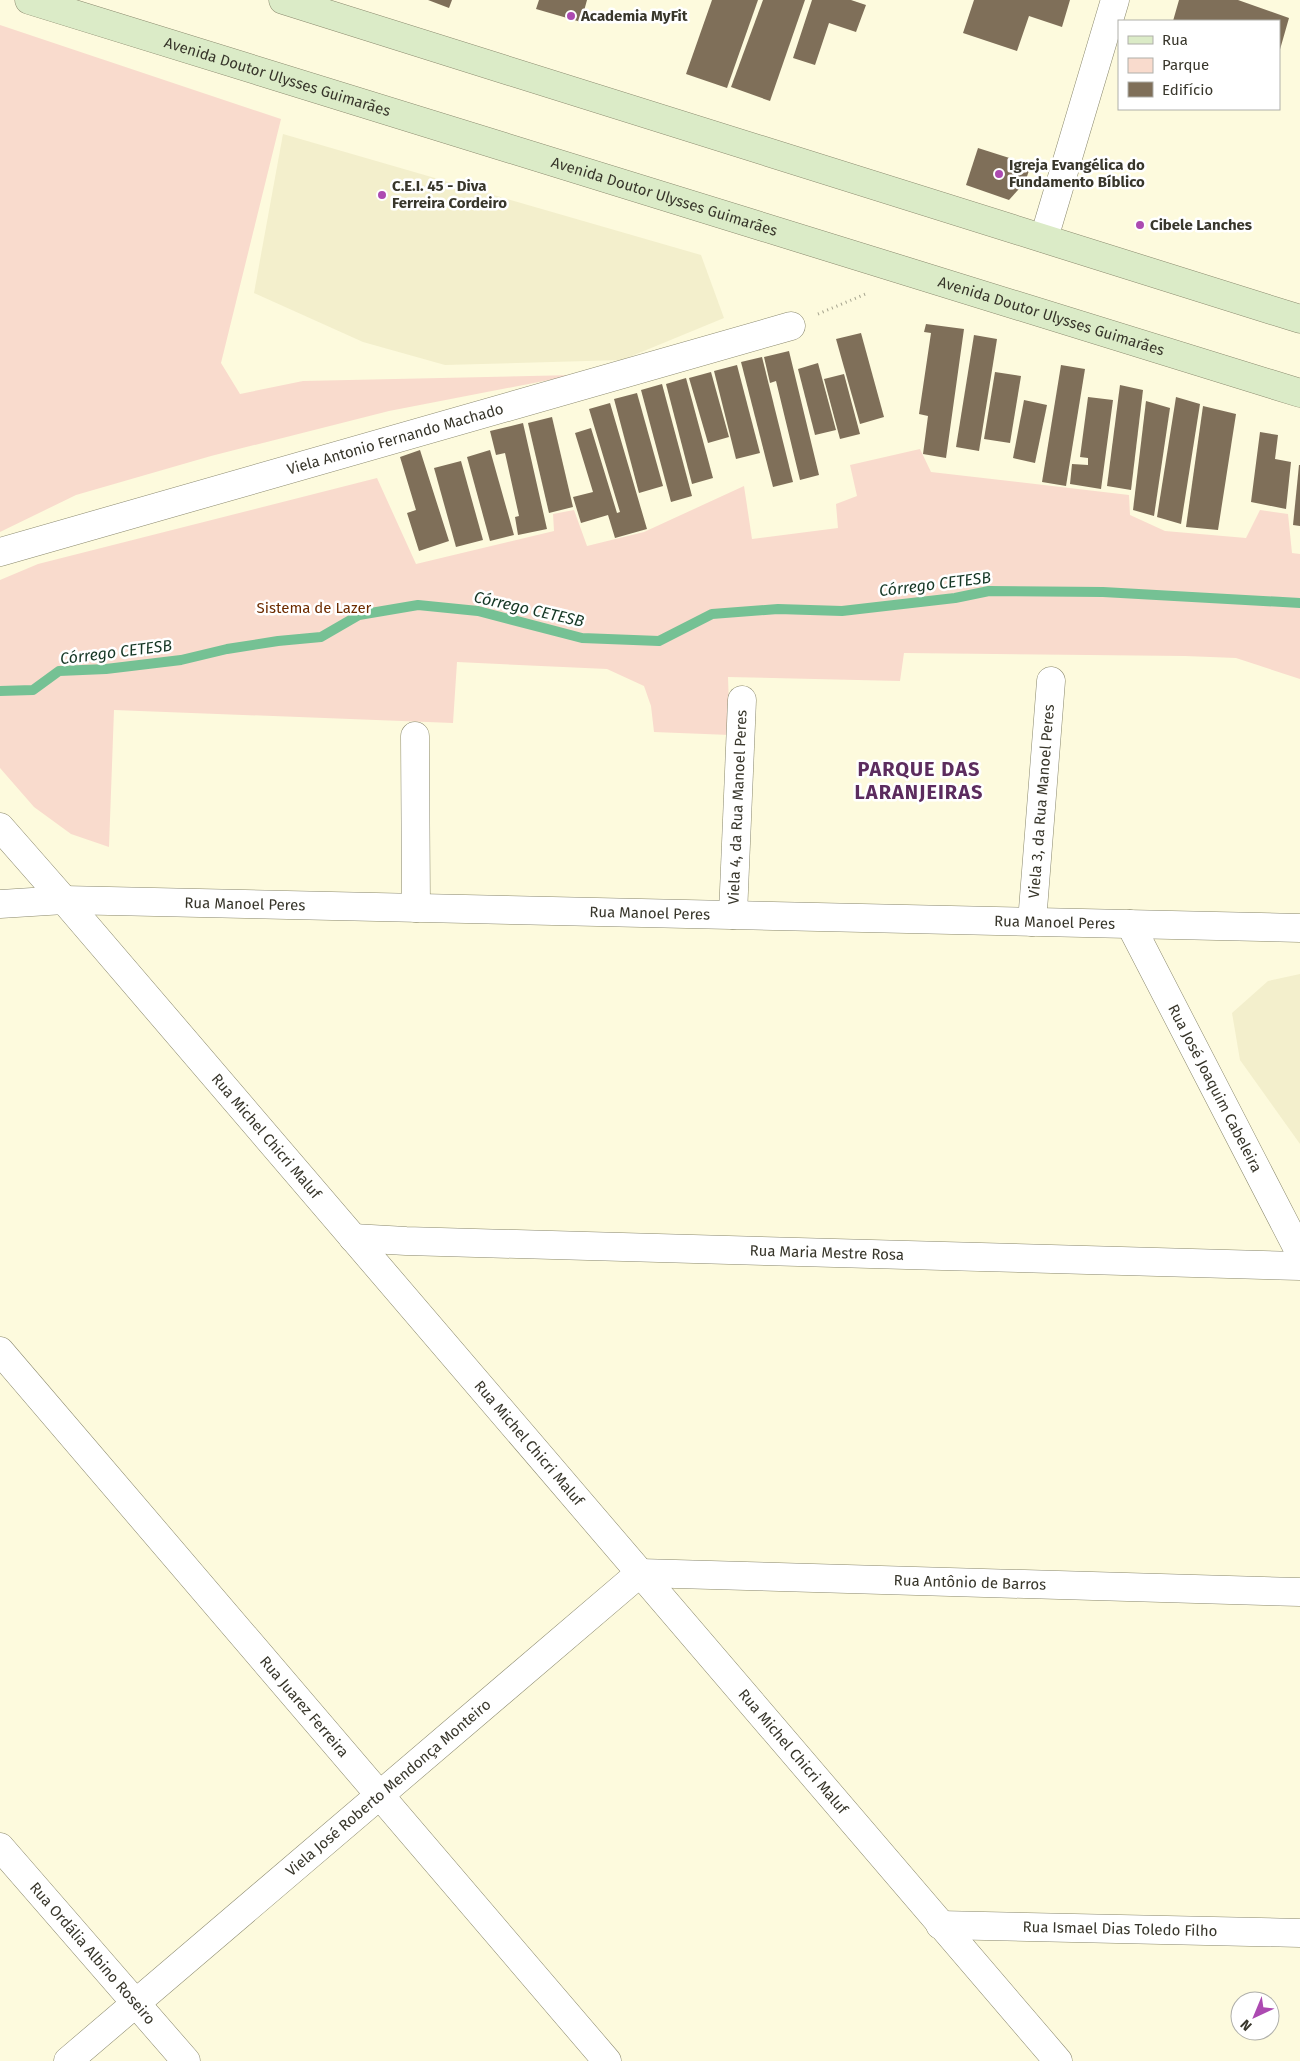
<svg xmlns="http://www.w3.org/2000/svg" width="1300" height="2061" viewBox="0 0 1300 2061" font-family="'Fira Sans',sans-serif">
<style>
.built{fill:#f3efcc}
.green{fill:#f9dbcd}
.lines{fill:none;stroke-linecap:round;stroke-linejoin:round}
.stream{stroke:#75c194;stroke-width:10}
.building{fill:#7f6f59}
.minor-casing{stroke:#8a886d;stroke-width:29}
.tertiary-casing{stroke:#8a886d;stroke-width:29}
.secondary-casing{stroke:#8a886d;stroke-width:29}
.path{stroke:#a5a38e;stroke-width:3;stroke-dasharray:1 4;stroke-linecap:butt}
.minor{stroke:#fff;stroke-width:28}
.tertiary{stroke:#fff;stroke-width:28}
.secondary{stroke:#dbebc7;stroke-width:28}
.poi-dot{fill:#ac4ab1;stroke:#fff;stroke-width:2}
.labels{text-anchor:middle;dominant-baseline:central;stroke-width:5;stroke-linejoin:round;paint-order:stroke}
.poi-label{font-size:15px;font-weight:bold;fill:#38362b;stroke:#fff;text-anchor:start}
.street-label{font-size:15px;fill:#38362b;stroke:#fff}
.park-label{font-size:15px;fill:#6d2c00;stroke:#fff}
.water-label{font-size:16px;font-style:italic;fill:#153725;stroke:#fff}
.district-label{font-size:20px;font-weight:bold;letter-spacing:1px;fill:#5c2c5e;stroke:#fff}
</style>
<rect width="100%" height="100%" fill="#fdfadd"/>
<g class="built">
<path d="M283,134l418,121 23,63 -102,42 -177,5 -82,-23 -109,-49z"/>
<path d="M1300,974v170l-60,-84 -8,-47 36,-32z"/>
</g>
<g class="green">
<path d="M0,25l281,94 -60,244 19,31 63,-13 272,-6 -186,36 -178,45 -135,39 -76,37z"/>
<path d="M920,449l11,23 198,23 1,20 35,16 81,7 14,-28 28,4 4,39 8,1v125l-64,-21 -51,-2 -281,-3 -4,28 -172,-4 2,58 -76,-3 -3,-26 -7,-20 -37,-17 -150,-7 -4,61 -339,-13 -5,137 -38,-13 -37,-27 -34,-39v-188l38,-16 339,-86 39,86 138,-33 -1,-17 21,-4 13,36 57,-14 100,-46 8,53 86,-11 -2,-24 21,-8 -7,-31z"/>
</g>
<g class="lines">
<path class="stream" d="M0,691l33,-1 26,-19 47,-2 75,-9 46,-11 51,-8 43,-4 38,-22 59,-10 60,6 104,27 77,3 53,-27 66,-5 64,2 113,-13 34,-7 114,1 197,11"/>
</g>
<g class="building">
<path d="M428,0h24l-3,8z"/>
<path d="M539,0h48l-6,22 -45,-13z"/>
<path d="M712,0h46l-31,88 -41,-14z"/>
<path d="M763,0h42l-35,101 -39,-14z"/>
<path d="M812,0h39l15,5 -10,27 -27,-9 -14,42 -22,-7z"/>
<path d="M974,0h96l-8,27 -33,-11 -12,35 -54,-18z"/>
<path d="M1179,0h59l51,18 -10,35v-32h-106z"/>
<path d="M978,148l53,17 -6,17 -16,18 -43,-15z"/>
<path d="M926,324l38,5 -18,129 -23,-4 5,-38 -9,-2 12,-81 -7,-1z"/>
<path d="M861,333l23,84 -24,7 -24,-85z"/>
<path d="M974,335l23,4 -18,112 -23,-4z"/>
<path d="M789,351l30,124 -19,5 -24,-99 -6,2 -6,-26z"/>
<path d="M762,357l31,125 -20,5 -32,-125z"/>
<path d="M818,363l18,67 -21,5 -17,-66z"/>
<path d="M737,365l23,88 -24,6 -22,-88z"/>
<path d="M1061,365l24,4 -19,117 -24,-4z"/>
<path d="M711,372l18,65 -21,6 -19,-65z"/>
<path d="M995,372l26,4 -11,67 -26,-4z"/>
<path d="M844,374l16,60 -20,5 -16,-60z"/>
<path d="M686,378l27,100 -21,6 -26,-100z"/>
<path d="M662,384l30,112 -21,6 -30,-112z"/>
<path d="M1120,385l23,5 -12,100 -24,-4z"/>
<path d="M637,393l26,93 -24,7 -25,-94z"/>
<path d="M1088,397l25,3 -12,89 -31,-5 2,-20 16,1v-7l-8,-1z"/>
<path d="M1176,397l24,7 -19,120 -24,-7z"/>
<path d="M1024,400l23,5 -12,58 -22,-5z"/>
<path d="M1146,401l24,7 -16,108 -21,-6z"/>
<path d="M610,403l37,126 -32,9 -7,-23 -27,8 -8,-26 20,-5 -18,-59 16,-5 26,85 3,-1 -31,-103z"/>
<path d="M1203,406l33,8 -18,116 -32,-3z"/>
<path d="M552,417l21,90 -24,6 -21,-90z"/>
<path d="M523,423l24,106 -29,6 -3,-18 4,-1 -14,-63 -9,2 -6,-24z"/>
<path d="M1260,432l18,3 -3,24 16,3 -5,47 -35,-7z"/>
<path d="M420,450l29,91 -30,10 -12,-38 9,-3 -16,-53z"/>
<path d="M490,450l24,85 -24,6 -23,-84z"/>
<path d="M461,461l22,79 -27,7 -22,-79z"/>
<path d="M1299,465h1v61l-7,-1z"/>
</g>
<g class="lines">
<defs>
<g id="minor">
<path d="M1044,238l71,-238"/>
<path id="s1" d="M0,552l791,-226"/>
<path d="M415,736l1,172"/>
<path id="s2" d="M0,904l64,-4 1236,28"/>
<path id="s3" d="M733,915l9,-215"/>
<path id="s4" d="M1032,922l19,-241"/>
<path id="s5" d="M1130,924l170,329"/>
<path id="s6" d="M353,1238l53,3 894,25"/>
<path id="s7" d="M0,1351l607,710"/>
<path id="s8" d="M0,1847l186,214"/>
<path id="s9" d="M940,1925l360,8"/>
<path id="s10" d="M68,2061l572,-488 660,19"/>
</g>
<g id="tertiary">
<path id="s11" d="M0,827l64,73 994,1161"/>
</g>
<g id="secondary">
<path id="s12" d="M29,0l1271,393"/>
<path d="M283,0l1017,319"/>
</g>
</defs>
<use href="#minor" class="minor-casing"/>
<use href="#tertiary" class="tertiary-casing"/>
<use href="#secondary" class="secondary-casing"/>
<path class="path" d="M818,314l50,-21"/>
<use href="#minor" class="minor"/>
<use href="#tertiary" class="tertiary"/>
<use href="#secondary" class="secondary"/>
</g>
<g class="poi-dot">
<circle cx="571" cy="16" r="5"/>
<circle cx="999" cy="174" r="5"/>
<circle cx="382" cy="195" r="5"/>
<circle cx="1140" cy="225" r="5"/>
</g>
<g class="labels">
<g class="poi-label">
<text x="581" y="16">Academia MyFit</text>
<text x="1009" y="165">Igreja Evangélica do<tspan x="1009" dy="17">Fundamento Bíblico</tspan></text>
<text x="392" y="186">C.E.I. 45 - Diva<tspan x="392" dy="17">Ferreira Cordeiro</tspan></text>
<text x="1150" y="225">Cibele Lanches</text>
</g>
<g class="street-label">
<text stroke="none"><textPath href="#s12" startOffset="260">Avenida Doutor Ulysses Guimarães</textPath></text>
<text stroke="none"><textPath href="#s12" startOffset="665">Avenida Doutor Ulysses Guimarães</textPath></text>
<text stroke="none"><textPath href="#s12" startOffset="1070">Avenida Doutor Ulysses Guimarães</textPath></text>
<text stroke="none"><textPath href="#s1" startOffset="411">Viela Antonio Fernando Machado</textPath></text>
<text stroke="none"><textPath href="#s4" startOffset="121">Viela 3, da Rua Manoel Peres</textPath></text>
<text stroke="none"><textPath href="#s3" startOffset="108">Viela 4, da Rua Manoel Peres</textPath></text>
<text stroke="none"><textPath href="#s2" startOffset="245">Rua Manoel Peres</textPath></text>
<text stroke="none"><textPath href="#s2" startOffset="650">Rua Manoel Peres</textPath></text>
<text stroke="none"><textPath href="#s2" startOffset="1055">Rua Manoel Peres</textPath></text>
<text stroke="none"><textPath href="#s5" startOffset="185">Rua José Joaquim Cabeleira</textPath></text>
<text stroke="none"><textPath href="#s11" startOffset="408">Rua Michel Chicri Maluf</textPath></text>
<text stroke="none"><textPath href="#s6" startOffset="474">Rua Maria Mestre Rosa</textPath></text>
<text stroke="none"><textPath href="#s11" startOffset="812">Rua Michel Chicri Maluf</textPath></text>
<text stroke="none"><textPath href="#s10" startOffset="1082">Rua Antônio de Barros</textPath></text>
<text stroke="none"><textPath href="#s7" startOffset="468">Rua Juarez Ferreira</textPath></text>
<text stroke="none"><textPath href="#s11" startOffset="1218">Rua Michel Chicri Maluf</textPath></text>
<text stroke="none"><textPath href="#s10" startOffset="421">Viela José Roberto Mendonça Monteiro</textPath></text>
<text stroke="none"><textPath href="#s9" startOffset="180">Rua Ismael Dias Toledo Filho</textPath></text>
<text stroke="none"><textPath href="#s8" startOffset="141">Rua Ordália Albino Roseiro</textPath></text>
</g>
<g class="park-label">
<text x="314" y="608">Sistema de Lazer</text>
</g>
<g class="water-label">
<text transform="translate(935 584) rotate(-7)">Córrego CETESB</text>
<text transform="translate(529 609) rotate(13)">Córrego CETESB</text>
<text transform="translate(116 652) rotate(-7)">Córrego CETESB</text>
</g>
<g class="district-label">
<text x="919" y="769">PARQUE DAS<tspan x="919" dy="23">LARANJEIRAS</tspan></text>
</g>
</g>
<rect x="1118" y="20" width="162" height="90" fill="#ffffff" stroke="#afafaa"/>
<rect x="1128" y="36" width="25" height="8" fill="#dbebc7" stroke="#afafaa"/>
<text x="1162" y="45" font-size="15" fill="#38362b">Rua</text>
<rect x="1128" y="58" width="25" height="15" fill="#f9dbcd" stroke="#afafaa"/>
<text x="1162" y="70" font-size="15" fill="#38362b">Parque</text>
<rect x="1128" y="82" width="25" height="15" fill="#7f6f59" stroke="#afafaa"/>
<text x="1162" y="95" font-size="15" fill="#38362b">Edifício</text>
<g transform="translate(1255 2016) rotate(224)"><circle r="24" fill="#ffffff" stroke="#afafaa"/>
<path d="M0-4L9 19L0 12L-9 19Z" fill="#ac4ab1"/>
<text y="-8" font-size="14" font-weight="bold" text-anchor="middle" fill="#38362b">N</text>
</g>
</svg>
